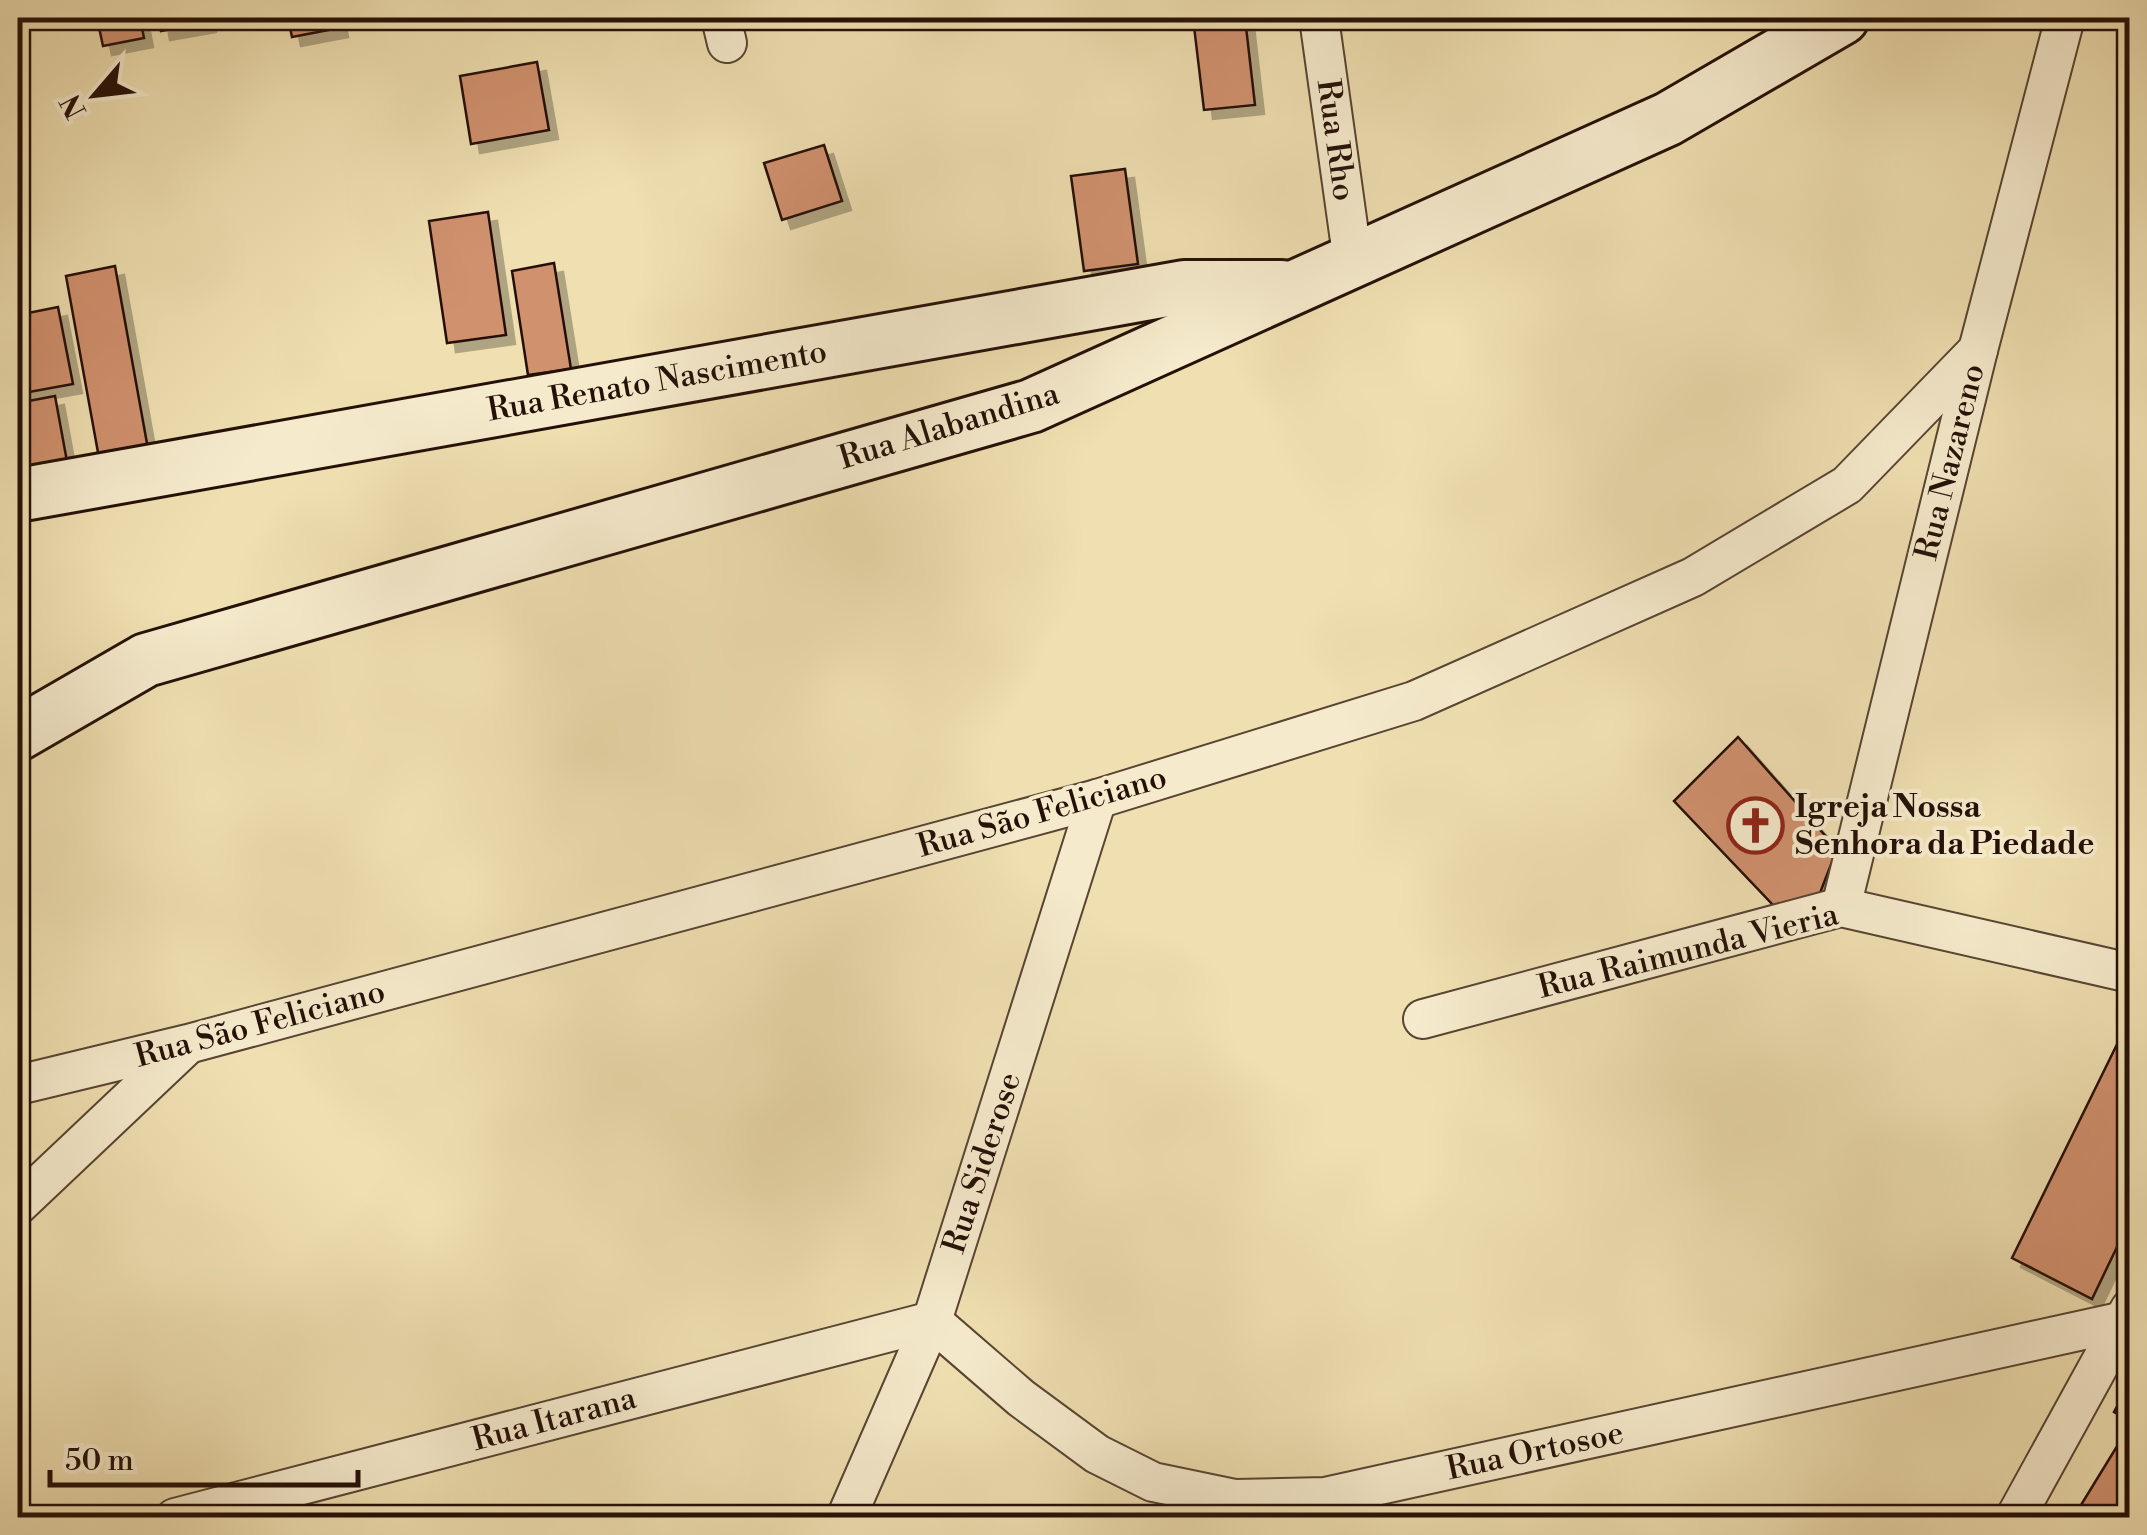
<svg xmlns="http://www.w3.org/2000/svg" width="2147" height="1535" viewBox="0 0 2147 1535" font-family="'Libre Bodoni',serif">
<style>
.building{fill:#d0916e;stroke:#251007;stroke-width:2.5;filter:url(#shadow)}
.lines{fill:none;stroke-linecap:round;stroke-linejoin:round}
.street-casing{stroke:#584432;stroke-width:42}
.secondary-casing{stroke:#251007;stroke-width:58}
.street{stroke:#f5eacc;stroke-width:38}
.secondary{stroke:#f5eacc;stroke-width:52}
.labels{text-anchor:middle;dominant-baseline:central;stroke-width:8;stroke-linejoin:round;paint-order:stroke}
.street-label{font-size:32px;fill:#251007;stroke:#f5eacc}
.poi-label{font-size:32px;font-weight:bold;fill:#251007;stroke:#f5eacc;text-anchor:start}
</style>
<defs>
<filter id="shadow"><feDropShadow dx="9" dy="9" stdDeviation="0" flood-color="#0004"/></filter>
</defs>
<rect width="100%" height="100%" fill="#efdfb1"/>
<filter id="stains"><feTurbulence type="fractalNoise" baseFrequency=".002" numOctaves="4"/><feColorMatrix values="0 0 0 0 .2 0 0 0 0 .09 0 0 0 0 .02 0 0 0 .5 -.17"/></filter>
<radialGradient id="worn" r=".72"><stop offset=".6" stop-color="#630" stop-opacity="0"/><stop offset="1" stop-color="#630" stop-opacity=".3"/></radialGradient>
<g class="building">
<path d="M97,18h43l4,20 -41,8z"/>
<path d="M159,18h48v5l-46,8z"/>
<path d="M288,18h49l2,10 -47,9z"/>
<path d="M1193,18h52l10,87 -51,5z"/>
<path d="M537,62l12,68 -78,14 -11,-68z"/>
<path d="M824,145l18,56 -60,19 -18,-57z"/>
<path d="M1125,169l13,95 -54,7 -13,-95z"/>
<path d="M488,212l18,123 -59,8 -18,-122z"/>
<path d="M554,263l17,106 -43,6 -16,-104z"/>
<path d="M115,266l33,183 -49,9 -33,-182z"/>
<path d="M58,307l15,77 -55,10v-79z"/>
<path d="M55,396l13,71 -50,9v-73z"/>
<path d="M1738,737l99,112 -17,44 -45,14 -101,-106z"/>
<path d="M2127,1024l3,196 -38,79 -80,-41z"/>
<path d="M2130,1382v39l-16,-9z"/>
<path d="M2119,1443l11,7v68h-57z"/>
</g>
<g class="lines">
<defs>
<g id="street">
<path d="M721,18l6,25"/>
<path d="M1319,18l34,244"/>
<path d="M1841,907l137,-557 87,-332"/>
<path d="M1423,1019l418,-112 289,66"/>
<path d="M18,1085l170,-41 909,-245 317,-98 279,-124 154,-92 131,-135"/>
<path d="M18,1205l168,-159"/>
<path d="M175,1518l757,-197 89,77 76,56 56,28 82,17 90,-2 799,-176"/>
<path d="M846,1518l86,-197 165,-522"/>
<path d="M2015,1518l115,-209"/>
</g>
<g id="secondary">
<path d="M18,495l1166,-208h98"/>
<path d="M18,734l128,-74 885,-254 637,-287 174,-101"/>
</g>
</defs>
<use href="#street" class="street-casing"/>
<use href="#secondary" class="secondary-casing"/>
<use href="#street" class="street"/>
<use href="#secondary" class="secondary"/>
</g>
<defs>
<symbol id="church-ring" viewBox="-11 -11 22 22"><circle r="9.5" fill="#f5eacc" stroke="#8f2418" stroke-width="1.5"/><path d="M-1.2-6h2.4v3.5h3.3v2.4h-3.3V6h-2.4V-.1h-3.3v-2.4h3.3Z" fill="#8f2418"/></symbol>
</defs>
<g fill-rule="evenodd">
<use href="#church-ring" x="1724" y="794" width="63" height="63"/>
</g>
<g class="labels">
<g class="street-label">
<text transform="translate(1336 140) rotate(82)">Rua Rho</text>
<text transform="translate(657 381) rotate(-10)">Rua Renato Nascimento</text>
<text transform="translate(949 426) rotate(-17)">Rua Alabandina</text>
<text transform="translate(1950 462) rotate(-76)">Rua Nazareno</text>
<text transform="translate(1042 812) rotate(-16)">Rua São Feliciano</text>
<text transform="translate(1688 951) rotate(-14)">Rua Raimunda Vieria</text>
<text transform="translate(260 1024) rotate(-15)">Rua São Feliciano</text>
<text transform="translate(982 1163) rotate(-72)">Rua Siderose</text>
<text transform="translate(554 1419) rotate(-15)">Rua Itarana</text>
<text transform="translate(1535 1451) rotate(-12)">Rua Ortosoe</text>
</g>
<g class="poi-label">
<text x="1795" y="807">Igreja Nossa<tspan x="1795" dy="37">Senhora da Piedade</tspan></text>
</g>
</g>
<rect width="2147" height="1535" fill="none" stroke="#efdfb1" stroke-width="60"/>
<rect x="20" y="20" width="2107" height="1495" fill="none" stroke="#251007" stroke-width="5"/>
<rect x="30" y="30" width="2087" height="1475" fill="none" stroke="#251007" stroke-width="2.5"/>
<g transform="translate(95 95) rotate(242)" stroke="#f5eacc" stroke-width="8" paint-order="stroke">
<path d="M0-8L18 38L0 25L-18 38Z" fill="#251007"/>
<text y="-15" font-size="28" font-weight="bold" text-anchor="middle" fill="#251007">N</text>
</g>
<path d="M50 1470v15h308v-15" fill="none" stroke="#251007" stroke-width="5"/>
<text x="65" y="1470" font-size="30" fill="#251007" stroke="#f5eacc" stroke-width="8" paint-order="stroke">50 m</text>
<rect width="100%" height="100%" filter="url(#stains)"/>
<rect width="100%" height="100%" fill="url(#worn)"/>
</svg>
